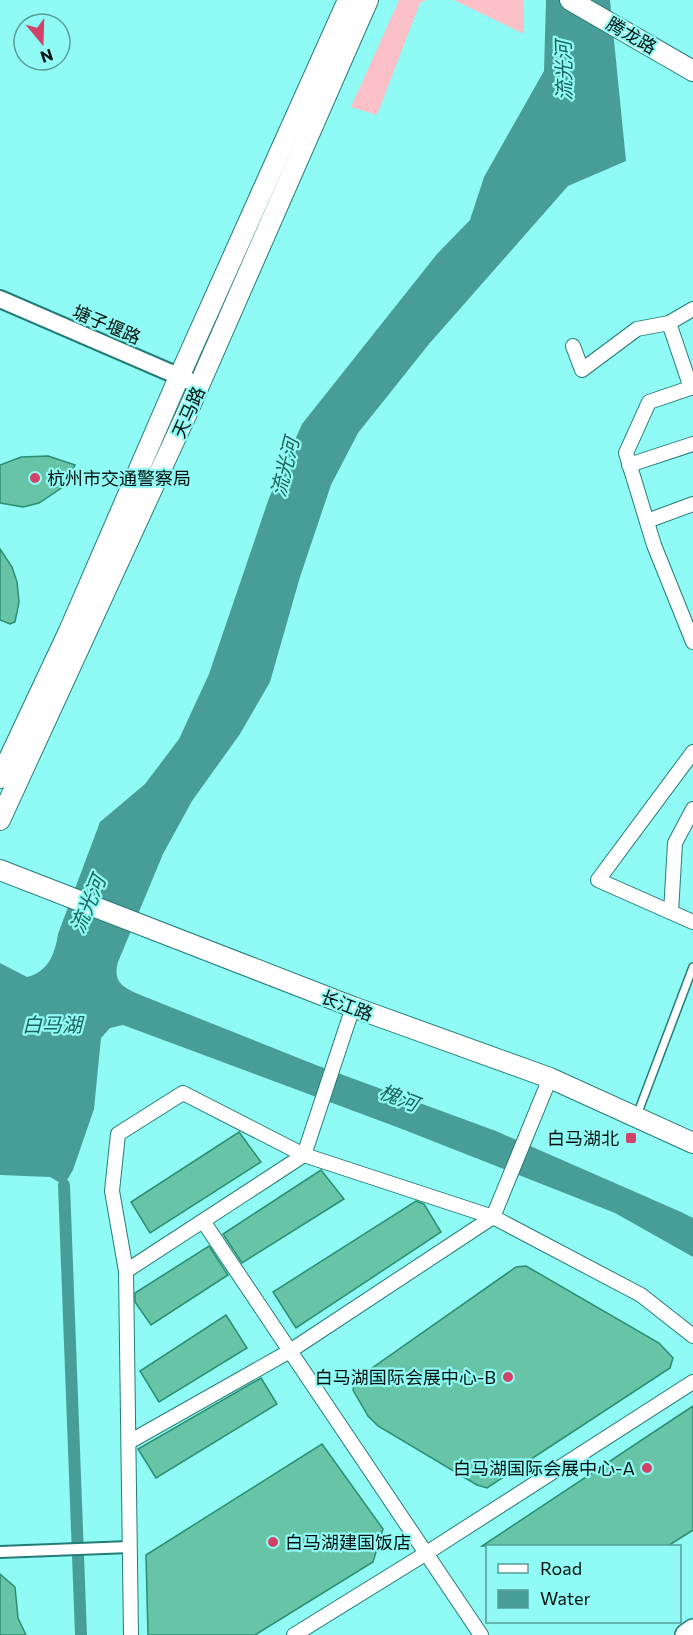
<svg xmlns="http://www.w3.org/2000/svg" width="693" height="1635" viewBox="0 0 693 1635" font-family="Commissioner,'Noto Sans SC',sans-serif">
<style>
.green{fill:#fbc0c7}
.water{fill:#499d98}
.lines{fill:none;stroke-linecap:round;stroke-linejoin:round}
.canal{stroke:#499d98;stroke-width:12}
.building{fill:#67c4a6;stroke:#2b8e72;stroke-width:1.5}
.service-casing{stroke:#247c77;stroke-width:10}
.pedestrian-casing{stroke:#247c77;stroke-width:14}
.minor-casing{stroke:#247c77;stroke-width:16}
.tertiary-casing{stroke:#247c77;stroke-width:20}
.secondary-casing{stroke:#247c77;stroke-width:22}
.primary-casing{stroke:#247c77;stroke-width:24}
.service{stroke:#fff;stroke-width:7}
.pedestrian{stroke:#fff;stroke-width:10}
.minor{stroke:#fff;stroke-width:14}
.tertiary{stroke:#fff;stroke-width:16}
.secondary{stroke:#fff;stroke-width:20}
.primary{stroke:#fff;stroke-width:21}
.poi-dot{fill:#d24266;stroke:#8ffbf4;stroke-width:2}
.labels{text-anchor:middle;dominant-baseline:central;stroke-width:4.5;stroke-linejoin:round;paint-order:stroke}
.street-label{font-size:18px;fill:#00110f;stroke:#8ffbf4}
.poi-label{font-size:18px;fill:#00110f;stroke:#8ffbf4;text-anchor:end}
.water-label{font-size:20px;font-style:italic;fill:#1d625e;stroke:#8ffbf4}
</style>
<rect width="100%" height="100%" fill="#8ffbf4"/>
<g class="green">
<path d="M399,0h27l-6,3 -43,112 -26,-8z"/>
<path d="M454,0h69l1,34z"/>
</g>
<path class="water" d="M546,0h64l16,161 -58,25 -139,158 -71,89 -27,52 -31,92 -30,105 -30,52 -48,67 -29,53 -45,108c-6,22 7,26 25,34l173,69 180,66 185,81 12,6v39l-78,-44 -213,-84 -279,-104 -13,3 -9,10 -7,71 -21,61 -9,15 -14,-8 -50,-2v-212l27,14c21,-5 28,-23 31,-43l42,-112 45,-38 34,-45 30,-65 60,-176 33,-74 135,-170 33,-34 14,-43 60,-106z"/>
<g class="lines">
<path class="canal" d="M64,1185l17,450"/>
</g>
<g class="building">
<path d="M48,456l27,9 -12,22 -24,16 -16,4 -23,-4v-38l21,-8z"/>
<path d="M0,549l12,18 5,15 2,20 -4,20 -5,2 -10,-4z"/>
<path d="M239,1132l22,30 -111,71 -19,-31z"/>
<path d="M321,1170l23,29 -102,64 -19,-29z"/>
<path d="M416,1201l8,3 17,28 -145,96 -23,-36z"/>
<path d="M209,1246l19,29 -77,50 -16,-23v-9z"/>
<path d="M526,1266l133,77 14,15 -3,10 -183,120 -10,-3 -99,-59 -10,-10 -15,-26 2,-10 161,-113z"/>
<path d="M226,1315l21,33 -88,54 -19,-31z"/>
<path d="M261,1378l16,26 -121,74 -18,-29z"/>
<path d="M693,1406v124l-25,16h-186z"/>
<path d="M322,1444l61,85 -10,33 -118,73h-107l-2,-80z"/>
<path d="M0,1574l15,13 3,31 8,17h-26z"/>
</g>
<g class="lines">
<defs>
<path id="service" d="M637,1115l56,-148"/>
<path id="pedestrian" d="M0,1552l130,-5"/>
<g id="minor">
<path d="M669,323l24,-14"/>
<path d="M573,346l9,24 55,-41 32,-6 22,65"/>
<path d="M693,387l-44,15 -23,51 28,92 39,97"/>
<path d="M629,465l64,-21"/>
<path d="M647,521l46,-17"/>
<path d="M693,752l-95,128 95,42"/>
<path d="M671,912l4,-69 18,-34"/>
<path d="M126,1271l178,-116 49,-148"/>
<path d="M129,1442l161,-91 -87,-130"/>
<path d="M131,1635l-5,-364 -14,-80 6,-57 65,-41 121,62 189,62 148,78 52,41"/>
<path d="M294,1635l131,-81 268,-172"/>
<path d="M481,1635l-191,-284 203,-134 57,-139"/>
</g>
<path id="tertiary" d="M0,299l199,86"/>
<g id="secondary">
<path d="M570,0l123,71"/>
<path d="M0,778l69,-147 110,-254 169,-377"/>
<path d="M0,820l187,-407 181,-413"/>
<path d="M0,870l353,137 197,71 143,65"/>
</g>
<path id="primary" d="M686,1635l7,-5"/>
</defs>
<use href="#service" class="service-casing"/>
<use href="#pedestrian" class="pedestrian-casing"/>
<use href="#minor" class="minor-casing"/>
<use href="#tertiary" class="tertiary-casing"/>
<use href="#secondary" class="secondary-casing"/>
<use href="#primary" class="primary-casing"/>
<use href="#service" class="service"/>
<use href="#pedestrian" class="pedestrian"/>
<use href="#minor" class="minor"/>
<use href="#tertiary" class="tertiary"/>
<use href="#secondary" class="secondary"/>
<use href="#primary" class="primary"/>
</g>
<g class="poi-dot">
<circle cx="35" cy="478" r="6"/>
<rect x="625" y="1132" width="12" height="12" rx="3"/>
<circle cx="508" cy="1377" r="6"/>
<circle cx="647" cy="1468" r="6"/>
<circle cx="273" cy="1542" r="6"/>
</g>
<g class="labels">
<g class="street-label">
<text transform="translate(632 35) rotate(30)">腾龙路</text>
<text transform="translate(107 324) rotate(23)">塘子堰路</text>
<text transform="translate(188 412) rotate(-66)">天马路</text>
<text transform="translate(347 1005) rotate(21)">长江路</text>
</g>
<g class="poi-label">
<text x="47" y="478" text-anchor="start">杭州市交通警察局</text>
<text x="619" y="1138">白马湖北</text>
<text x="496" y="1377">白马湖国际会展中心-B</text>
<text x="635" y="1468">白马湖国际会展中心-A</text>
<text x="285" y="1542" text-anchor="start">白马湖建国饭店</text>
</g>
<g class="water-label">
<text transform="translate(563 71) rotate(-91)">流光河</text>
<text transform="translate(284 467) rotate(-76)">流光河</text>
<text transform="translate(87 904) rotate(-67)">流光河</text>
<text x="52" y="1024">白马湖</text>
<text transform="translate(399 1097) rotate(21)">槐河</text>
</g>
</g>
<rect x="486" y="1545" width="195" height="78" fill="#8ffbf4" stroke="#569d98" stroke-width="1.5"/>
<rect x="498" y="1564" width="30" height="9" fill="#ffffff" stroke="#569d98" stroke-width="1.5"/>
<text x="540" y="1575" font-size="18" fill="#00110f">Road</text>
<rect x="498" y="1590" width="30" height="18" fill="#499d98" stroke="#569d98" stroke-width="1.5"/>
<text x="540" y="1605" font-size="18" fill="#00110f">Water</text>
<g transform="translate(42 42) rotate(161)"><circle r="28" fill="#8ffbf4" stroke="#569d98" stroke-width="1.5"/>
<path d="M0-4.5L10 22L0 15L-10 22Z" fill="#d24266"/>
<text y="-9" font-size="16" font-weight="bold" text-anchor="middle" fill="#00110f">N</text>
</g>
</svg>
